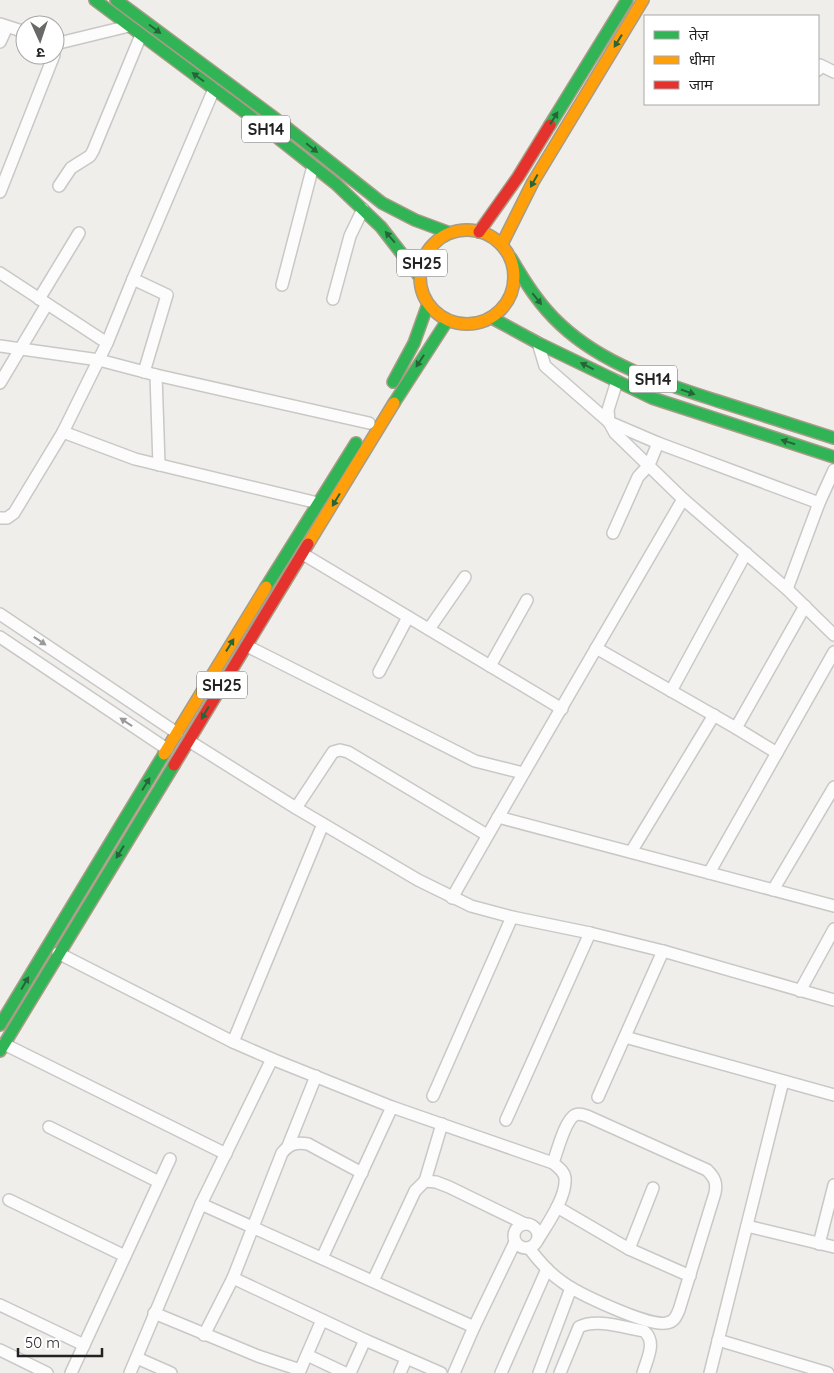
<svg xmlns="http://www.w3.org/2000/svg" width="834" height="1373" viewBox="0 0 834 1373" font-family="Quicksand,'Noto Sans Devanagari',sans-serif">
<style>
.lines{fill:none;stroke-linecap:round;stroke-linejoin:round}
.street-casing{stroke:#c9c8c7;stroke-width:14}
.fast-casing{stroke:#a79c86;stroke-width:14}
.slow-casing{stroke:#a79c86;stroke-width:14}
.jam-casing{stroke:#a79c86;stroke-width:14}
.street{stroke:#fdfcfc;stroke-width:11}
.fast{stroke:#30b455;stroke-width:11}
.slow{stroke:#ff9f0a;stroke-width:11}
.jam{stroke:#e5322d;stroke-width:11}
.oneway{fill:#286439}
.oneway2{fill:#9a9a9a}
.labels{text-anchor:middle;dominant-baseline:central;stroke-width:4.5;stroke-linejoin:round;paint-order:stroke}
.shield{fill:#fff;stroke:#646464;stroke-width:1}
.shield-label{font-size:16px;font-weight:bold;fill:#222}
</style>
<rect width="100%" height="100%" fill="#f0eeeb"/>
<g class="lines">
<defs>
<g id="street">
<path d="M0,24l25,8"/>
<path d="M0,42l7,-15"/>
<path d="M55,42l4,1 70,-17"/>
<path d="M818,70l2,-5 14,7"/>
<path d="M59,186l12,-18 19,-12 3,-5 48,-116"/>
<path d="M0,192l54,-137"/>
<path d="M0,273l107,70"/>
<path d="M282,285l31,-119"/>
<path d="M39,299l40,-66"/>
<path d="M333,299l17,-63 13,-27"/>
<path d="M538,343l7,23 64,56 49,21 161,60"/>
<path d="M0,346l99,14 57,15 213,48"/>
<path d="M144,372l23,-77 -34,-16 81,-190"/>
<path d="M156,375l3,90"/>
<path d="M617,381l-9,29 1,12 6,11 68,66 104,90 47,46"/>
<path d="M0,383l47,-79"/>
<path d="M63,432l72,27 183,44"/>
<path d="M0,518h7l7,-5 49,-81 44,-89 26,-64"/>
<path d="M613,533l25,-56 11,-12 9,-22"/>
<path d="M303,554l259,155"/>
<path d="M787,589l32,-86 15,-33"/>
<path d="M0,614l177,119"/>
<path d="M429,629l36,-52"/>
<path d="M0,637l167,112"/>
<path d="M247,646l228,115 48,12"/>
<path d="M596,648l140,80 41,25"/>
<path d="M490,666l37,-66"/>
<path d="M379,672l29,-55"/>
<path d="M671,691l75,-138"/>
<path d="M736,728l69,-122"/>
<path d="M189,741l107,67 122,72 53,26 41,11 78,16 73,18 171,49"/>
<path d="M296,808l37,-56 7,-2 8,2 139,83"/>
<path d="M498,817l336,89"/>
<path d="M631,852l83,-137"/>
<path d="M709,873l125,-221"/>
<path d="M773,890l61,-103"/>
<path d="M452,898c76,-134 154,-266 231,-399"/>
<path d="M58,953l175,89 39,17 120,48 161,56c5,4 11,8 12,15 2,19 -19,48 -28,63"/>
<path d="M800,991l34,-62"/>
<path d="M625,1037l209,58"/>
<path d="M233,1042l90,-218"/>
<path d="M4,1044l222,110"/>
<path d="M433,1096l79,-179"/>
<path d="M598,1097l65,-146"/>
<path d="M506,1120l84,-187"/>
<path d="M49,1127l110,55"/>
<path d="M288,1146l28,-70"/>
<path d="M425,1181l17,-57"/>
<path d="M9,1200l116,56"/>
<path d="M201,1204l273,123"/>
<path d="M557,1207l72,42 61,27"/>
<circle cx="526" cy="1236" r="12"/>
<path d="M747,1226l87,21"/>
<path d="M819,1244l15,-59"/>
<path d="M529,1248c9,12 19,24 32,33 15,12 88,46 105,42 8,-1 10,-6 13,-13l36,-117c2,-10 0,-15 -8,-23l-120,-54c-4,-1 -7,-3 -12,-1 -10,5 -18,37 -22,48"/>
<path d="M629,1249l24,-61"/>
<path d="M322,1258l70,-151"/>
<path d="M233,1278l132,62 76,33"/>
<path d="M373,1281l42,-90 10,-10 11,1 13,5 76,37"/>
<path d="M0,1305l84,40"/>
<path d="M154,1313l104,43 42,14"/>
<path d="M204,1335l29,-57 49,-125c7,-9 14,-11 26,-9l54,29"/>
<path d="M718,1340l110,33"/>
<path d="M0,1350l47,23"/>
<path d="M307,1355l38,18"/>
<path d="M137,1358l34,15"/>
<path d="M71,1373l99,-214"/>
<path d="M130,1373l71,-169 71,-145"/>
<path d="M299,1373l23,-53"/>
<path d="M350,1373l15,-33"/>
<path d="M400,1373l6,-14"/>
<path d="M454,1373l20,-46 41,-85"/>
<path d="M501,1373l46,-104"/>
<path d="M539,1373l32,-85"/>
<path d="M560,1373l19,-46c18,-9 46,1 65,4 13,11 3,28 -1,42"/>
<path d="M710,1373l73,-292"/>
</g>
<g id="fast">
<path d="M95,0l155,116 86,68 45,43 38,49"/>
<path d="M116,0l156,116 110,87 33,17 35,13"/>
<path d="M550,125l77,-125"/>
<path d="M511,258c14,24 29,48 50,67 44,41 104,59 160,77 38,12 75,24 113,36"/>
<path d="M492,318l46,25 114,55 182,59"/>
<path d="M393,382l21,-39 14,-39"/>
<path d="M394,403l53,-82"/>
<path d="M266,587l90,-144"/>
<path d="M0,1025l164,-271"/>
<path d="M0,1051l174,-286"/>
</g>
<g id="slow">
<circle cx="467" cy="277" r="47"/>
<path d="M502,244l31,-62 110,-182"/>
<path d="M308,544l86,-141"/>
<path d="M164,754l102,-167"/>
</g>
<g id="jam">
<path d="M479,232l39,-55 32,-52"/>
<path d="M174,765l134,-221"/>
</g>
</defs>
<use href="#street" class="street-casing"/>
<use href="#fast" class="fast-casing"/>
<use href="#slow" class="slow-casing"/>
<use href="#jam" class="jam-casing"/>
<use href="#street" class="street"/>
<use href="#fast" class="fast"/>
<use href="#slow" class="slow"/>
<use href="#jam" class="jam"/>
</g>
<defs><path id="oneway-solid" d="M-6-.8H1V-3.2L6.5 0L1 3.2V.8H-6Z" transform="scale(1.25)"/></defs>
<g class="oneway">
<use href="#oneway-solid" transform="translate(155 29) rotate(37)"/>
<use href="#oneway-solid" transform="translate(618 41) rotate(122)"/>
<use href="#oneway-solid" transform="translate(198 77) rotate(-143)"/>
<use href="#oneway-solid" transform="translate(554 118) rotate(-58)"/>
<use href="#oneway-solid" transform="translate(312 148) rotate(39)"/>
<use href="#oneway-solid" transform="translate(534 181) rotate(119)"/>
<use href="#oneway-solid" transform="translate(390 237) rotate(-131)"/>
<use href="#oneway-solid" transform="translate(537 299) rotate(51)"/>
<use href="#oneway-solid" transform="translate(420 361) rotate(123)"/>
<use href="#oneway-solid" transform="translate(587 366) rotate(-153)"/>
<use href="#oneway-solid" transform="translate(688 392) rotate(19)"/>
<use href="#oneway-solid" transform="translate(788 442) rotate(-163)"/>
<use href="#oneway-solid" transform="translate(336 500) rotate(121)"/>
<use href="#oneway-solid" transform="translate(230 645) rotate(-58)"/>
<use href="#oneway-solid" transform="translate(205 713) rotate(121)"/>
<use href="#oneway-solid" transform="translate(146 784) rotate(-58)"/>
<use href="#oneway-solid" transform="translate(120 852) rotate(122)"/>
<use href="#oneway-solid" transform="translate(25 983) rotate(-60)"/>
</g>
<g class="oneway2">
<use href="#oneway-solid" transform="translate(40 641) rotate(34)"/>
<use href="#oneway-solid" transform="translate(126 722) rotate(-146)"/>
</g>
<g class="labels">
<g class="shield">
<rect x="242" y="115.5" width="48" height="27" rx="4"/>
<rect x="397" y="249.5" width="50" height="27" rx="4"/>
<rect x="629" y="365.5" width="48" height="27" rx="4"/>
<rect x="197" y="671.5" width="50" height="27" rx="4"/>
</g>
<g class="shield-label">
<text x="266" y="129">SH14</text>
<text x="422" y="263">SH25</text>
<text x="653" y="379">SH14</text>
<text x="222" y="685">SH25</text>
</g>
</g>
<rect x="644" y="15" width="175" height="90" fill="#ffffff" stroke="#a7a7a7"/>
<rect x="654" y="31" width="25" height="8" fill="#30b455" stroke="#a7a7a7"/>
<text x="689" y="40" font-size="15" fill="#222222">तेज़</text>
<rect x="654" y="56" width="25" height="8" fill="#ff9f0a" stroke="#a7a7a7"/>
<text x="689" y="65" font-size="15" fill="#222222">धीमा</text>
<rect x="654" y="81" width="25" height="8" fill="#e5322d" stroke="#a7a7a7"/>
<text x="689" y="90" font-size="15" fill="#222222">जाम</text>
<g transform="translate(40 40) rotate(177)"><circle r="24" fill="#ffffff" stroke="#a7a7a7"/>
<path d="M0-4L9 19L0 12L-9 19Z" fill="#6a6968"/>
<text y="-8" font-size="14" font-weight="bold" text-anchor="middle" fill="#222222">उ</text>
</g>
<path d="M18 1348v8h84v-8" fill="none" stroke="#222222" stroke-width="2.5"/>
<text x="25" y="1348" font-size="15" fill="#222222" stroke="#ffffff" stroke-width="4" paint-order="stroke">50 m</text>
</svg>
